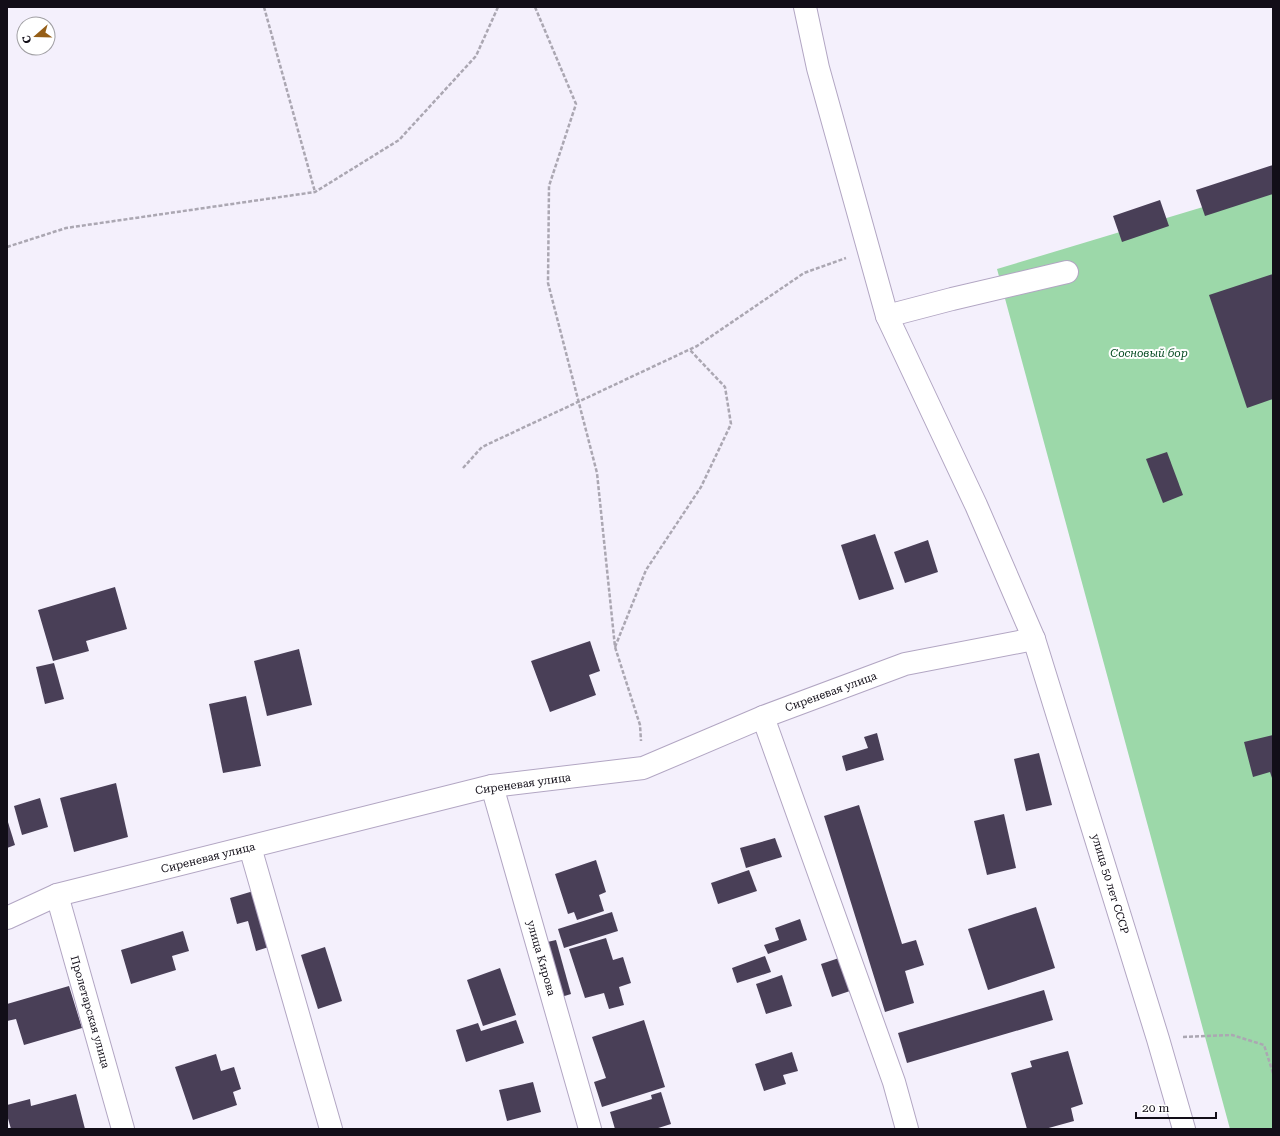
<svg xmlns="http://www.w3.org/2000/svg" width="1280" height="1136" viewBox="0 0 1280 1136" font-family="'Roboto Serif',serif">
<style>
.green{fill:#9cd8a9}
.building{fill:#493f57}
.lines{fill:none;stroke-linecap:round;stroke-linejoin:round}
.minor-casing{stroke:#b2a6c3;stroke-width:24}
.path{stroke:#aba7b2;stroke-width:2.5;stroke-dasharray:4 2;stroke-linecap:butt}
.minor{stroke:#fff;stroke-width:22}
.labels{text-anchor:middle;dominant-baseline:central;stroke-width:4;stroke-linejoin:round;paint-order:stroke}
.park-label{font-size:11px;font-style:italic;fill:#00471e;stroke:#fff}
.street-label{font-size:11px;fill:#120e18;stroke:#fff}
</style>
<rect width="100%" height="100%" fill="#f4f0fc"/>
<path class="green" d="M1273,186v943h-43l-233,-860z"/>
<g class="building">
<path d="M1273,165v29l-68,22 -9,-26z"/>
<path d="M1160,200l9,26 -47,16 -9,-26z"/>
<path d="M1273,274v125l-26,9 -38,-113z"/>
<path d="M1167,452l16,43 -20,8 -17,-44z"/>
<path d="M875,534l19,55 -35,11 -18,-55z"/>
<path d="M928,540l10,32 -33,11 -11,-31z"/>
<path d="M115,587l12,42 -41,12 3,10 -36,10 -15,-51z"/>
<path d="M590,641l10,30 -11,4 7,20 -46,17 -19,-51z"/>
<path d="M299,649l13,56 -45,11 -13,-55z"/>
<path d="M54,663l10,36 -19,5 -9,-37z"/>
<path d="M246,696l15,70 -38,7 -14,-69z"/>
<path d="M877,733l7,27 -38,11 -4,-15 26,-8 -4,-11z"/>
<path d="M1273,735v46l-3,-9 -17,5 -9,-35z"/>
<path d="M1039,753l13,52 -26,6 -12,-52z"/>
<path d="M116,783l12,54 -54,15 -14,-54z"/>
<path d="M40,798l8,29 -26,8 -8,-29z"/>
<path d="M859,805l43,139 14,-4 8,25 -19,6 9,32 -29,9 -61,-196z"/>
<path d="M1004,814l12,54 -29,7 -13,-54z"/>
<path d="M7,819l8,26 -8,3z"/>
<path d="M775,838l7,19 -36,11 -6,-20z"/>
<path d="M596,860l10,32 -7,3 5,16 -27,9 -3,-8 -6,2 -13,-40z"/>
<path d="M749,870l8,21 -39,13 -7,-21z"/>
<path d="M257,890l15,56 -16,5 -8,-30 -11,3 -7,-26z"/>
<path d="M1036,907l19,61 -67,22 -20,-61z"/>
<path d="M612,912l6,19 -54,17 -6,-19z"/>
<path d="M800,919l7,21 -39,14 -4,-9 15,-5 -4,-12z"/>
<path d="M183,931l6,20 -17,5 4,14 -45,14 -10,-34z"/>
<path d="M606,938l7,22 10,-3 8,26 -12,4 5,18 -15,4 -5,-16 -19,5 -16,-49z"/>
<path d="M556,940l15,54 -13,4 -15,-55z"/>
<path d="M325,947l17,54 -24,8 -17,-54z"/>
<path d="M765,956l6,16 -34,11 -5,-15z"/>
<path d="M839,958l11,33 -18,6 -11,-33z"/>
<path d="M500,968l16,47 -33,11 -16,-46z"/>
<path d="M782,975l10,31 -26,8 -10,-30z"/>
<path d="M69,986l13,42 -58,17 -8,-26 -9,2v-17z"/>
<path d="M1044,990l9,30 -146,43 -9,-30z"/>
<path d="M516,1020l8,23 -58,19 -10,-32 22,-7 3,8z"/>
<path d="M644,1020l21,67 -63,20 -8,-25 12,-4 -14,-41z"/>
<path d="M1068,1051l15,53 -12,4 3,13 -29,8h-18l-16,-56 21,-6 -2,-6z"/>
<path d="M792,1052l6,19 -15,4 3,9 -22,7 -9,-27z"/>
<path d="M216,1054l5,17 13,-4 7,22 -8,3 4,13 -44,15 -18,-53z"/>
<path d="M533,1082l8,30 -34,9 -8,-31z"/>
<path d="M661,1092l10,32 -16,5h-40l-5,-17 42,-13 -1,-4z"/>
<path d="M76,1094l9,35h-74l-4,-14v-10l23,-6 1,7z"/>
</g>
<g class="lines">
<defs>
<g id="minor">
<path d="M805,7l13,61 69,248 89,189 58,134 124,400 26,90"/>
<path d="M887,316l65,-17 115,-27"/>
<path d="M763,717l131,365 13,47"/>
<path d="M492,786l98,343"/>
<path d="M250,847l81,282"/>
<path d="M57,895l66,234"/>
<path d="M7,918l50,-23 435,-109 151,-18 120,-51 142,-53 129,-25"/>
</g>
</defs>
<use href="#minor" class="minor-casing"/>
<g class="path">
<path d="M264,7l51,185"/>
<path d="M535,7l41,97 -27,82 -1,97 49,190 18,174 25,78 1,16"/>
<path d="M7,247l59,-19 249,-36 84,-52 77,-84 22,-49"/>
<path d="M463,468l19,-21 215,-101 107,-73 42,-15"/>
<path d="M615,647l31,-77 55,-83 30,-63 -6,-37 -35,-37"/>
<path d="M1183,1037l49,-2 32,10 9,28"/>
</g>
<use href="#minor" class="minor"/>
</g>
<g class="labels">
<g class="park-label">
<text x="1149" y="353">Сосновый бор</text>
</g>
<g class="street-label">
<text transform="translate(831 692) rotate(-20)">Сиреневая улица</text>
<text transform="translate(523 784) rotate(-8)">Сиреневая улица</text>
<text transform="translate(208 858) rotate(-14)">Сиреневая улица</text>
<text transform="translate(1110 884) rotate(73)">улица 50 лет СССР</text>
<text transform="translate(541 958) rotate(74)">улица Кирова</text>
<text transform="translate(90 1012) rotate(74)">Пролетарская улица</text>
</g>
</g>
<rect width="1280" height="1136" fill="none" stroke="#120e18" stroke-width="16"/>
<g transform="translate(36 36) rotate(250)"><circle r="19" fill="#ffffff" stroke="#a09fa3"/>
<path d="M0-3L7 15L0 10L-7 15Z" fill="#955e17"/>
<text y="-6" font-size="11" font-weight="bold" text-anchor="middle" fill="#120e18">С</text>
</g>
<path d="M1136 1112v6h80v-6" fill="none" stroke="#120e18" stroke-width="2"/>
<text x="1142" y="1112" font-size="12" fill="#120e18" stroke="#ffffff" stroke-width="3" paint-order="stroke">20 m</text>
</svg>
